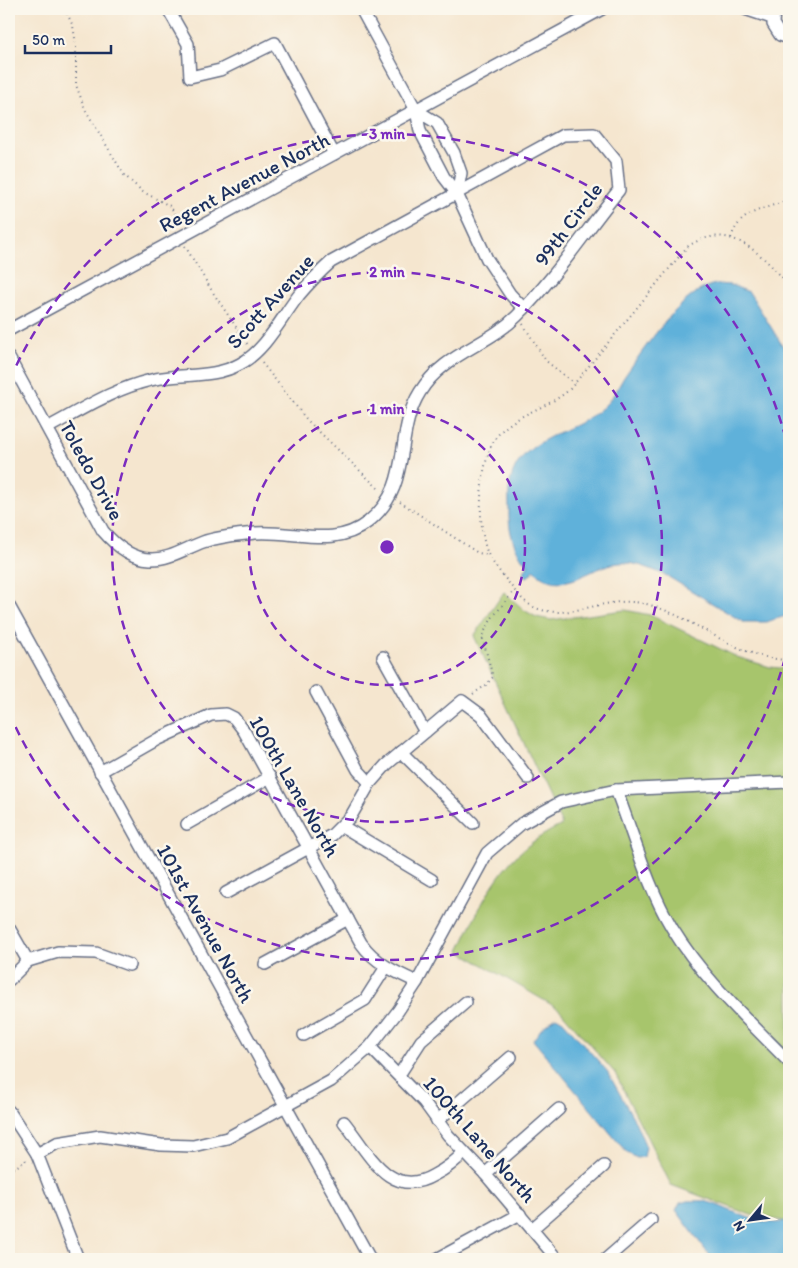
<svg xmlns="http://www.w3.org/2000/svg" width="798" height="1268" viewBox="0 0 798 1268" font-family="Itim,sans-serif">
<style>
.green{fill:#a7c56c;stroke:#617a65}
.water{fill:#5fb1da;stroke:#3d709c}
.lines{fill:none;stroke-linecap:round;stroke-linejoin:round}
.minor-casing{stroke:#676f86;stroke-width:14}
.path{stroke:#676f86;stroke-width:2;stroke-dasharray:1 4;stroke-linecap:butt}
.minor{stroke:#fff;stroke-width:11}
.ring{fill:none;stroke:#7b2cbf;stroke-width:2.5;stroke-dasharray:9 6}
.labels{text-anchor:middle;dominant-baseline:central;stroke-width:5;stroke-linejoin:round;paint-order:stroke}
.street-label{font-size:21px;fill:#1b2f5e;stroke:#fbf7ec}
.centre{fill:#7b2cbf;stroke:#fbf7ec;stroke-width:2.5}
.ring-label{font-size:15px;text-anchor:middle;font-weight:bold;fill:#7b2cbf;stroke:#fbf7ec;stroke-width:5;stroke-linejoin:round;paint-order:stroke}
</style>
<rect width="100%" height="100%" fill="#fbf7ec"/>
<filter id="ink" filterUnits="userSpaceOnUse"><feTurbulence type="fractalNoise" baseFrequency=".02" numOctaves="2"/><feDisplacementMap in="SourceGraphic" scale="10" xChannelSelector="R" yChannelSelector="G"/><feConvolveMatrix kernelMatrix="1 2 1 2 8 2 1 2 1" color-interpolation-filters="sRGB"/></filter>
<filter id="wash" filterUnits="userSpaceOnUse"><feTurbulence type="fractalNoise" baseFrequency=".0096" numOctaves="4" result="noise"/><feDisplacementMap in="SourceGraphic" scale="20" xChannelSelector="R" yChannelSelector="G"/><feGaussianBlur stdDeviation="1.12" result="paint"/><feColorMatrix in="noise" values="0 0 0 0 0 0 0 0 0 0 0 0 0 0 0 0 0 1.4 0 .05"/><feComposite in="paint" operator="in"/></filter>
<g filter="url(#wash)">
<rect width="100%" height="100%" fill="#f5e6cf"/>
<path class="green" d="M504,592l20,18 12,7 15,3 74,-10 25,5 87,42 33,10 19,2v557l-6,-5 -32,-6 -80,-30 -56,-112 -56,-64 -100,-58c26,-55 44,-99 103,-126l-88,-189z"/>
<g class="water">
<path d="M716,284l15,1 18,7 40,64v259l-23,7h-23l-76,-46c-13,-6 -33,-15 -48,-13 -31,3 -55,36 -85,7l-5,6 -3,1 -2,-5 4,-7c-14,-13 -20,-35 -19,-55 0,-9 -1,-18 1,-27 10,-50 69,-48 98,-81 9,-10 13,-22 21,-32 18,-25 55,-81 87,-86z"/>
<path d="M556,1017l7,4 44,50 28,50 11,26 -2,10 -7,1 -10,-5 -94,-113 9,-12z"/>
<path d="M688,1201c7,0 14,-1 20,1 21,6 60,30 81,17v40h-77l-36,-49 4,-7z"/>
</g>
</g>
<g filter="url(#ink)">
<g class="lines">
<defs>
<g id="minor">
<path d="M168,9l20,35 2,33 30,-7 55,-27 59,111"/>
<path d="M361,9l55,101 4,21 24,46 13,17 30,65 23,35 14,15"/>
<path d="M745,9l27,9"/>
<path d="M774,9l-1,15 7,11 9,3"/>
<path d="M416,110l21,13 17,30 7,20 -4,21"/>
<path d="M9,330l593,-321"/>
<path d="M9,358l94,173c12,14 27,27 47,28 19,1 36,-11 53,-17 17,-6 35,-7 52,-9 40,-3 79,16 113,-11 46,-37 25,-87 52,-130 23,-38 67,-46 97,-76 38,-38 68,-84 102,-126l-3,-29 -22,-27 -31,1 -232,127c-12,11 -22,21 -32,33 -18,23 -33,55 -59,69 -27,15 -60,9 -89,16 -38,9 -70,30 -104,48"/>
<path d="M9,606l361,653"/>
<path d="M383,657l42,75"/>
<path d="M316,692l42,78 12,13"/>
<path d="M401,752l72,71"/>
<path d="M100,772l58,-33 53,-24 15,-1 8,4 10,13 117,212c14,20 34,29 56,39"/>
<path d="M616,790c18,46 31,96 56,138 31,51 76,92 117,134"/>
<path d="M187,824l83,-47"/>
<path d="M342,826l90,54"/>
<path d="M226,893l106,-58 19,-19 19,-33 16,-18 76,-64 19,14 47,63"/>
<path d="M9,928l19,33"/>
<path d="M265,964l83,-45"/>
<path d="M9,980l19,-19 30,-9 38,1 33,12"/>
<path d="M304,1035l61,-35 21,-33"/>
<path d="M370,1047l54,55 24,33 37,39 72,85"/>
<path d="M399,1075l22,-34 45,-39"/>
<path d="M9,1111l28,43 41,105"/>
<path d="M437,1121l74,-64"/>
<path d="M344,1122c24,30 46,79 90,53 12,-6 21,-13 30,-23"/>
<path d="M37,1154l20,-11 43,-7 61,9 32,1 34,-8 104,-57 39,-34 28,-36 19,-29 70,-129 34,-29 40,-22 55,-12 173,-8"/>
<path d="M485,1174l74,-65"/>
<path d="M532,1229l72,-63"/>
<path d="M437,1259l83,-45"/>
<path d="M606,1259l45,-39"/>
</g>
</defs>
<use href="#minor" class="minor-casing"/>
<g class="path">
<path d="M65,9l8,17 3,18v41l9,24 39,66 19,17 27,14 11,17"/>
<path d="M731,238c9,-29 36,-28 58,-39"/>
<path d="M185,246l27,45 36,54"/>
<path d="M789,285c-27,-30 -59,-67 -102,-38l-117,142c-22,20 -55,24 -73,47 -18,24 -21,90 -9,118 5,10 13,19 20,28 9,12 18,24 34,28 34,9 67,-17 108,-5 48,14 86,54 139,55"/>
<path d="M523,324l23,37 29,23"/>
<path d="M262,363l45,57 72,69"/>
<path d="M400,502l78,51 11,2"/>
<path d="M473,694l13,-9 7,-8 -11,-41 10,-18 22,-27"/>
<path d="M9,1171l17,-10 -2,-4"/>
</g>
<use href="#minor" class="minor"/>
</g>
</g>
<g class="ring">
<circle cx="387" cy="547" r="138"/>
<circle cx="387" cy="547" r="275"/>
<path d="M789 643A413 413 0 0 1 10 715M10 379A413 413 0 0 1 789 451"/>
</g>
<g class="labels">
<g class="street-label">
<text transform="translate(244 182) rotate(-28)">Regent Avenue North</text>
<text transform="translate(568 224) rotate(-53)">99th Circle</text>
<text transform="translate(270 301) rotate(-48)">Scott Avenue</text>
<text transform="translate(92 470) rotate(61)">Toledo Drive</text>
<text transform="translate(295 786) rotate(60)">100th Lane North</text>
<text transform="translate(206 923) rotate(61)">101st Avenue North</text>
<text transform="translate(480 1139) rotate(49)">100th Lane North</text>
</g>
</g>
<circle cx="387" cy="547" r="8" class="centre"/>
<g class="ring-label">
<text x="387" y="139">3 min</text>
<text x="387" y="277">2 min</text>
<text x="387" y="414">1 min</text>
</g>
<rect width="798" height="1268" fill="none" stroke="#fbf7ec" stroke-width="30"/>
<g transform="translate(750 1220) rotate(241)" stroke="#fbf7ec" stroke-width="4" paint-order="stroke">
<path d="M0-4L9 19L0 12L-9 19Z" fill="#1b2f5e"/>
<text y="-8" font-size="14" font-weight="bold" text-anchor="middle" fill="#1b2f5e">N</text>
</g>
<path d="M25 45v8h86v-8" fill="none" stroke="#1b2f5e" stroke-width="2.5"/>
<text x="32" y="45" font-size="15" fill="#1b2f5e" stroke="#fbf7ec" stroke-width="4" paint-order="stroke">50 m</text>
</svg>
